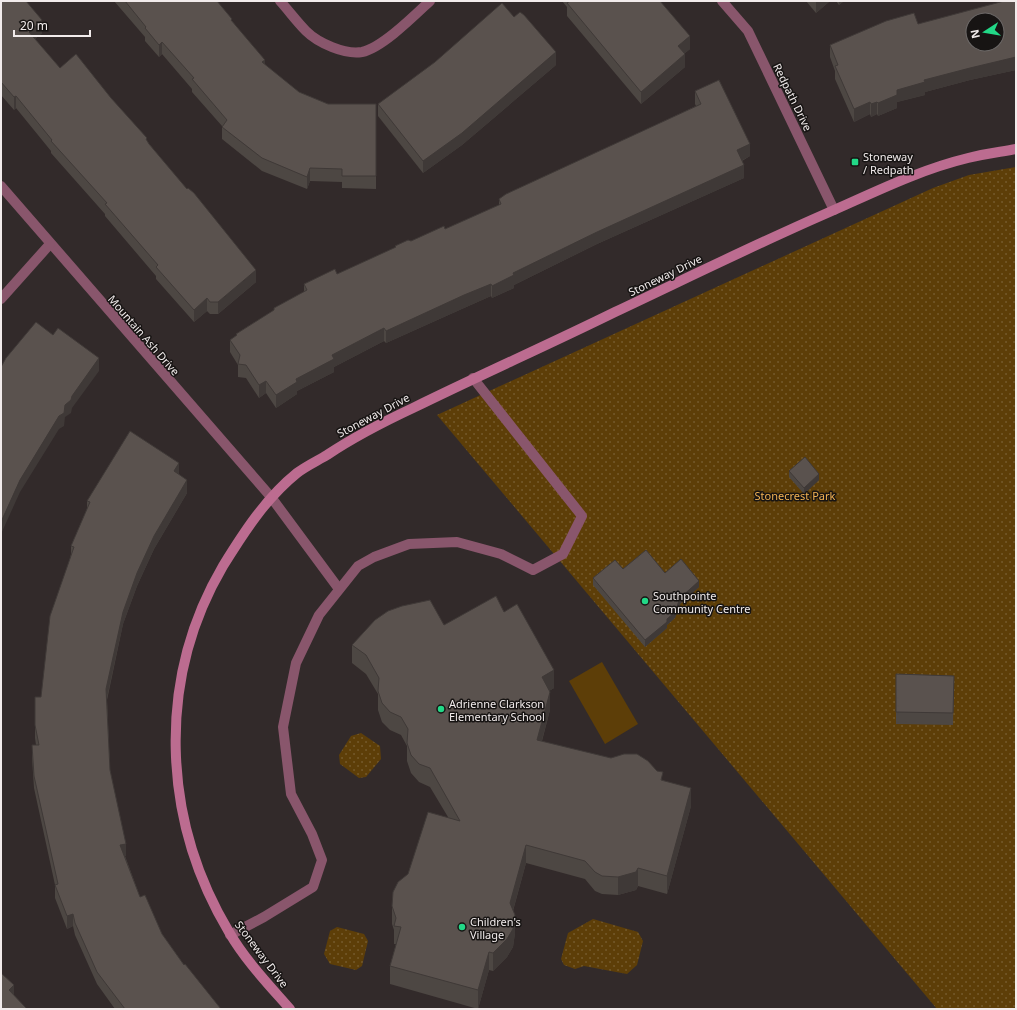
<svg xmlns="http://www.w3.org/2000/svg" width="1017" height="1010" viewBox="0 0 1017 1010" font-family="'Noto Sans',sans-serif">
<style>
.grass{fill:#5d3e08}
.park{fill:url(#park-dots)}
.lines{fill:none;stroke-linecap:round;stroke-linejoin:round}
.lane{stroke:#89566c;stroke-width:10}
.street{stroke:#89566c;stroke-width:10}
.secondary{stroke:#bc6c90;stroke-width:10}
.wall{fill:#4d4743}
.shaded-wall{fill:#3f3937}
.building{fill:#5a524e;stroke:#3f3937;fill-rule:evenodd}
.poi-dot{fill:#22d887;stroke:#171413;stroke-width:1.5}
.labels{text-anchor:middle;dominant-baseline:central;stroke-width:3;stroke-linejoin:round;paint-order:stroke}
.street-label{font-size:11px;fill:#f1ebeb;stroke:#171413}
.poi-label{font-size:11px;fill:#f1ebeb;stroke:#171413;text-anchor:start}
.park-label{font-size:11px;fill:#f0b153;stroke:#171413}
</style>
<defs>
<pattern id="park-dots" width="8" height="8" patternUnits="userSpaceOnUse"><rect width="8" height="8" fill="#5d3e08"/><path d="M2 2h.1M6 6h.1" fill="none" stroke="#755a2c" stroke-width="1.8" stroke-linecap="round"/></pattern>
</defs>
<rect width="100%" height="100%" fill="#322a2a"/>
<path class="grass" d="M602,662l36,62 -33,20 -36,-63z"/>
<g class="park">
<path d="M1016,167v842h-79l-500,-594 496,-227 36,-13z"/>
<path d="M361,733l19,13 1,13 -15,18 -7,1 -19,-14 -1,-9 12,-19z"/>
<path d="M593,919l45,13 5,9 -6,24 -10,9 -43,-8 -9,3 -11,-4 -3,-6 7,-26z"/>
<path d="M337,927l27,7 4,7 -6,25 -6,4 -26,-6 -6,-10 6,-23z"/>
</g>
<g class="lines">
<g class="lane">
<path d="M271,497l68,92"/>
<path d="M230,935l34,-18 49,-30 9,-27 -10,-26 -21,-40 -8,-67 13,-64 23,-48 39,-49 16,-9 35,-13 48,-2 44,12 32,16 30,-16 19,-38 -109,-138"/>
</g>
<g class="street">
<path d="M280,1c9,10 17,21 26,30 12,12 39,24 56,21 20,-4 53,-37 68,-51"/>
<path d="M722,1l26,30 86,179"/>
<path d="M1,186l270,311"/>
<path d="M1,299l49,-55"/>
</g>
<path class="secondary" d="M290,1009c-21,-24 -45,-49 -61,-77 -67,-112 -73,-252 -6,-366 21,-34 43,-68 74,-93 9,-7 20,-12 30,-18 27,-18 56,-33 86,-47 67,-33 135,-63 202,-96 70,-33 139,-67 210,-98 46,-20 93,-44 143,-56 16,-4 32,-6 48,-9"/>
</g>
<g class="wall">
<path d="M1,1l41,32 -7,6 25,29 51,30 36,43 109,141 -38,32h-8l-3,-3 -13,11 -38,-43v-3l-51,-60v-2l-54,-61v-2l-35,-43 -2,2 -13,-15z"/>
<path d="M114,1h103l48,64 34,27 29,12h48v85l-34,-1v-6l-32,-1 -3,8 -45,-18 -40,-32v-13l-30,-34v-3l-30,-35 -3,3 -14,-16v-4z"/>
<path d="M562,1h98l30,48 -5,4v14l-44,37 -74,-88v-9z"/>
<path d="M806,1h24l-14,12z"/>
<path d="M836,1h8l-5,4z"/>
<path d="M1016,1v69l-46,10 -45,12v3l-28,7v6l-19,8 -1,-2 -6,3 -1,-3 -16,8 -19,-43v-8l-5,-14v-12z"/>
<path d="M556,65l-94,80 -39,28 -45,-57v-12z"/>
<path d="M695,91l55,65 -8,5 2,17 -147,66 -83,41v3l-22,10 -1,-2 -27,12 -78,35 -2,-2 -50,26v5l-37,19v3l-21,14 -10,-15 -7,5 -13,-20 -8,-1v-12l-8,-13v-12l6,-4v-2l38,-24v-2l30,-16v-8l33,-10 58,-26v-2l16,-5 34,-12 54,-24v-6l197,-93 -1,-2z"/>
<path d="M789,471l30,9 -15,14 -15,-17z"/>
<path d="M179,474l8,19 -33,56 -17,37 -14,38 -16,76 3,70 16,86h-1l15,41 22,37 22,31 37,44h-106l-18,-25 -22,-49 -2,-9 -6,3 -12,-31v-13l-21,-97 -2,-30v-13h4l-1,-7v-41h6l30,-143v-8l16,-37v-8z"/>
<path d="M623,569l42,4 34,14 -19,17 -5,14 -8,7v3l-22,19 -52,-62v-7z"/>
<path d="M504,612l50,76 -5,3 1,19 -8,31 121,39 28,26 -24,88 -29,-8 -2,4 -18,5 -16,-1 -7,-3 -10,-12 -59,-16 -13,48 2,22 -2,14 -6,10 -14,14 -4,-1 -11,39 -88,-25v-18l6,-22h-2v-14l-2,-6v-18l16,-32 40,-57 -18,-30 -11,-5 -8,-9 -4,-12v-15l-6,-11 -11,-5 -8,-8 -4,-12v-16l-12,-20 -14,-11v-18z"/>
<path d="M896,674l58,2 -1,49 -57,-1z"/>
</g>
<g class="shaded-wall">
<path d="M816,1h14l-14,12z"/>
<path d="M839,1h5l-5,4z"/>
<path d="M42,20v13l-13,11v-12z"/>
<path d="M690,36v13l-12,10v-13z"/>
<path d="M162,42v12l-3,3v-12z"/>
<path d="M556,52v13l-94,80 -39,28v-12z"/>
<path d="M685,54v13l-44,37v-12z"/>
<path d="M1016,57v13l-46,10 -45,12v3l-28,7v6l-19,8v-13l19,-13 27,-10 46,-12z"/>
<path d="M265,60v12l-3,-10z"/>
<path d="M16,96v12l-2,2v-13z"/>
<path d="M870,102v12l-16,8v-13z"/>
<path d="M877,102v12l-6,3v-13z"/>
<path d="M750,144v12l-13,7v-13z"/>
<path d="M744,165v13l-147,66 -83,41v3l-22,10v-12l21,-13 84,-41z"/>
<path d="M310,168v13l-3,8v-12z"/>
<path d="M256,270v12l-38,32v-12z"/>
<path d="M491,284v12l-27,12 -78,35v-12l78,-36z"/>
<path d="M207,298v13l-13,11v-12z"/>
<path d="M384,328v13l-50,26v5l-37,19v3l-21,14v-13l20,-16 36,-24z"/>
<path d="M99,358v13l-27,37 -1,5 -6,4 -1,9 -5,3 -39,63 -19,42v-12l19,-42 39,-64 6,-11z"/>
<path d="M266,381v12l-7,5v-13z"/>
<path d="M179,463v12l-5,-4z"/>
<path d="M819,474v6l-15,14v-6z"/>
<path d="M187,480v13l-33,56 -17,37 -14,38 -17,78v-13l17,-77 14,-39 17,-37z"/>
<path d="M699,581v6l-19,17 -5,14 -8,7v3l-22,19v-7l22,-21 13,-21z"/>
<path d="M554,670v18l-12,7v-18z"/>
<path d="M550,692v18l-13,48v-18z"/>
<path d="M691,788v18l-24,88v-18z"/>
<path d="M126,844v12l-6,1v-12z"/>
<path d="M526,845v18l-16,58v-18z"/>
<path d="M638,868v18l-2,4 -18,5v-18z"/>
<path d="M73,914v12l-6,3v-13z"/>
<path d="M515,915v18l-2,14 -6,10 -14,14v-18z"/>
<path d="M489,952v18l-11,39v-19z"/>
<path d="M14,985v13l-5,-8z"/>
</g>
<g class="building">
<path d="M1,1h25l16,19 -13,12 31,36 16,-14 35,44 36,40 -1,1 3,5 38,45 1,-1 6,5 62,77 -38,32h-8l-3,-4 -13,12 -38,-43 2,-2 -53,-61 2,-1 -56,-62 1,-1 -36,-44 -2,1 -13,-15z"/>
<path d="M125,1h92l15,18 -1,1 34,40 -3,2 37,30 29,12h48v72h-34v-7l-32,-1 -3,9 -45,-19 -40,-31 5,-7 -35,-41 2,-1 -32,-36 -3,3 -14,-17 1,-1z"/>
<path d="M570,1h90l30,35 -12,10 7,8 -44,38 -74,-89z"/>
<path d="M1004,1h12v56l-46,11 -46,12 1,2 -28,8v5l-19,8 -1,-1 -6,2 -1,-2 -16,7 -19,-43 3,-1 -8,-20 56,-24 28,-8 4,11zM973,20h24v24h-24z"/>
<path d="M502,3l12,14 6,-5 4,3 32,37 -94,81 -39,28 -45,-57 57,-42z"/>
<path d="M719,80l31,64 -13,6 7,15 -147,67 -84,41 1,2 -22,11 -1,-2 -27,11 -78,36 -2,-3 -52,27 2,4 -38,20 1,3 -21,13 -10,-14 -7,4 -13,-20 -8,-1 2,-9 -10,-15 7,-5 -1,-1 38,-24v-2l33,-18 -3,-6 31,-15 2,5 59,-27 -1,-1 13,-6 3,1 33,-15 1,3 56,-25 -2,-5 7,-5 195,-90 -6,-13z"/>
<path d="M36,322l17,13 5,-7 41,30 -27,38 -1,4 -6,5 -1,8 -5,3 -39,64 -19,42v-155l5,-9z"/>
<path d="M130,431l49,32 -5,8 13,9 -33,56 -17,37 -14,39 -17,77 4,81 16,74 -6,1 20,52 5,-2 17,39 22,31 1,-1 36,45h-96l-28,-37 -22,-49 -2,-9 -6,2 -12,-31 3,-1 -24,-108 -2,-31h7l-4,-20v-28h6l9,-81 24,-69 -3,-1 19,-44 -3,-1z"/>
<path d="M805,457l14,17 -15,14 -15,-17z"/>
<path d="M646,550l19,23 16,-14 18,22 -19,17 -5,14 -8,7v3l-22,18 -52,-62 22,-18 8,9z"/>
<path d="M496,596l8,16 13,-8 37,66 -12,7 8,15 -13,48 74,18 13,-4h13l11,7 9,10 6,1 -2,8 30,8 -24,88 -29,-8 -2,4 -18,5 -16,-1 -7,-4 -10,-11 -59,-16 -16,58 5,12 -2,14 -6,10 -14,14 -4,-1 -11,38 -88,-24 11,-39 -7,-1 2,-8 -4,-12 1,-14 5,-10 10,-8 20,-62 32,9 -30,-53 -11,-4 -8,-9 -4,-12 1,-14 -7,-12 -11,-5 -8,-9 -4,-12 1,-13 -13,-23 -14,-10 23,-25 13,-9 14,-5 28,-6 14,25z"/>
<path d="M896,674l58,2 -1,37 -57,-1z"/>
<path d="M1,973l13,12 -5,5 18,19h-26z"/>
</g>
<g class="poi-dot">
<rect x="851" y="158" width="8" height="8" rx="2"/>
<circle cx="645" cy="601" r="4"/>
<circle cx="441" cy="709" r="4"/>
<circle cx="462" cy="927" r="4"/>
</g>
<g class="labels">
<g class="street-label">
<text transform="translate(793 97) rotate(64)">Redpath Drive</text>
<text transform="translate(665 275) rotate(-26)">Stoneway Drive</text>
<text transform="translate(144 335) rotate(49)">Mountain Ash Drive</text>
<text transform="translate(373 415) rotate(-28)">Stoneway Drive</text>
<text transform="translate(262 954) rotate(53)">Stoneway Drive</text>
</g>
<g class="poi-label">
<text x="863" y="156">Stoneway<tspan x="863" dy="13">/ Redpath</tspan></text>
<text x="653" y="595">Southpointe<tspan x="653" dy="13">Community Centre</tspan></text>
<text x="449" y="703">Adrienne Clarkson<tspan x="449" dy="13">Elementary School</tspan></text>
<text x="470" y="921">Children's<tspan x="470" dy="13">Village</tspan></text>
</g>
<g class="park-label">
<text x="795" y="495">Stonecrest Park</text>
</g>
</g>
<rect width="1017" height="1010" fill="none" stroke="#f1ebeb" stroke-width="4"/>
<g transform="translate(985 32) rotate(258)"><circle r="19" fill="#171413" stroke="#6e6a69"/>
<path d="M0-3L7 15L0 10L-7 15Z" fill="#22d887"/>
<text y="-6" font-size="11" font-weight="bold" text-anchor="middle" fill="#f1ebeb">N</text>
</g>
<path d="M14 30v6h76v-6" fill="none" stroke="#f1ebeb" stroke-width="2"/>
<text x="20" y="30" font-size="12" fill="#f1ebeb" stroke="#171413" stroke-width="3" paint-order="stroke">20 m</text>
</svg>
